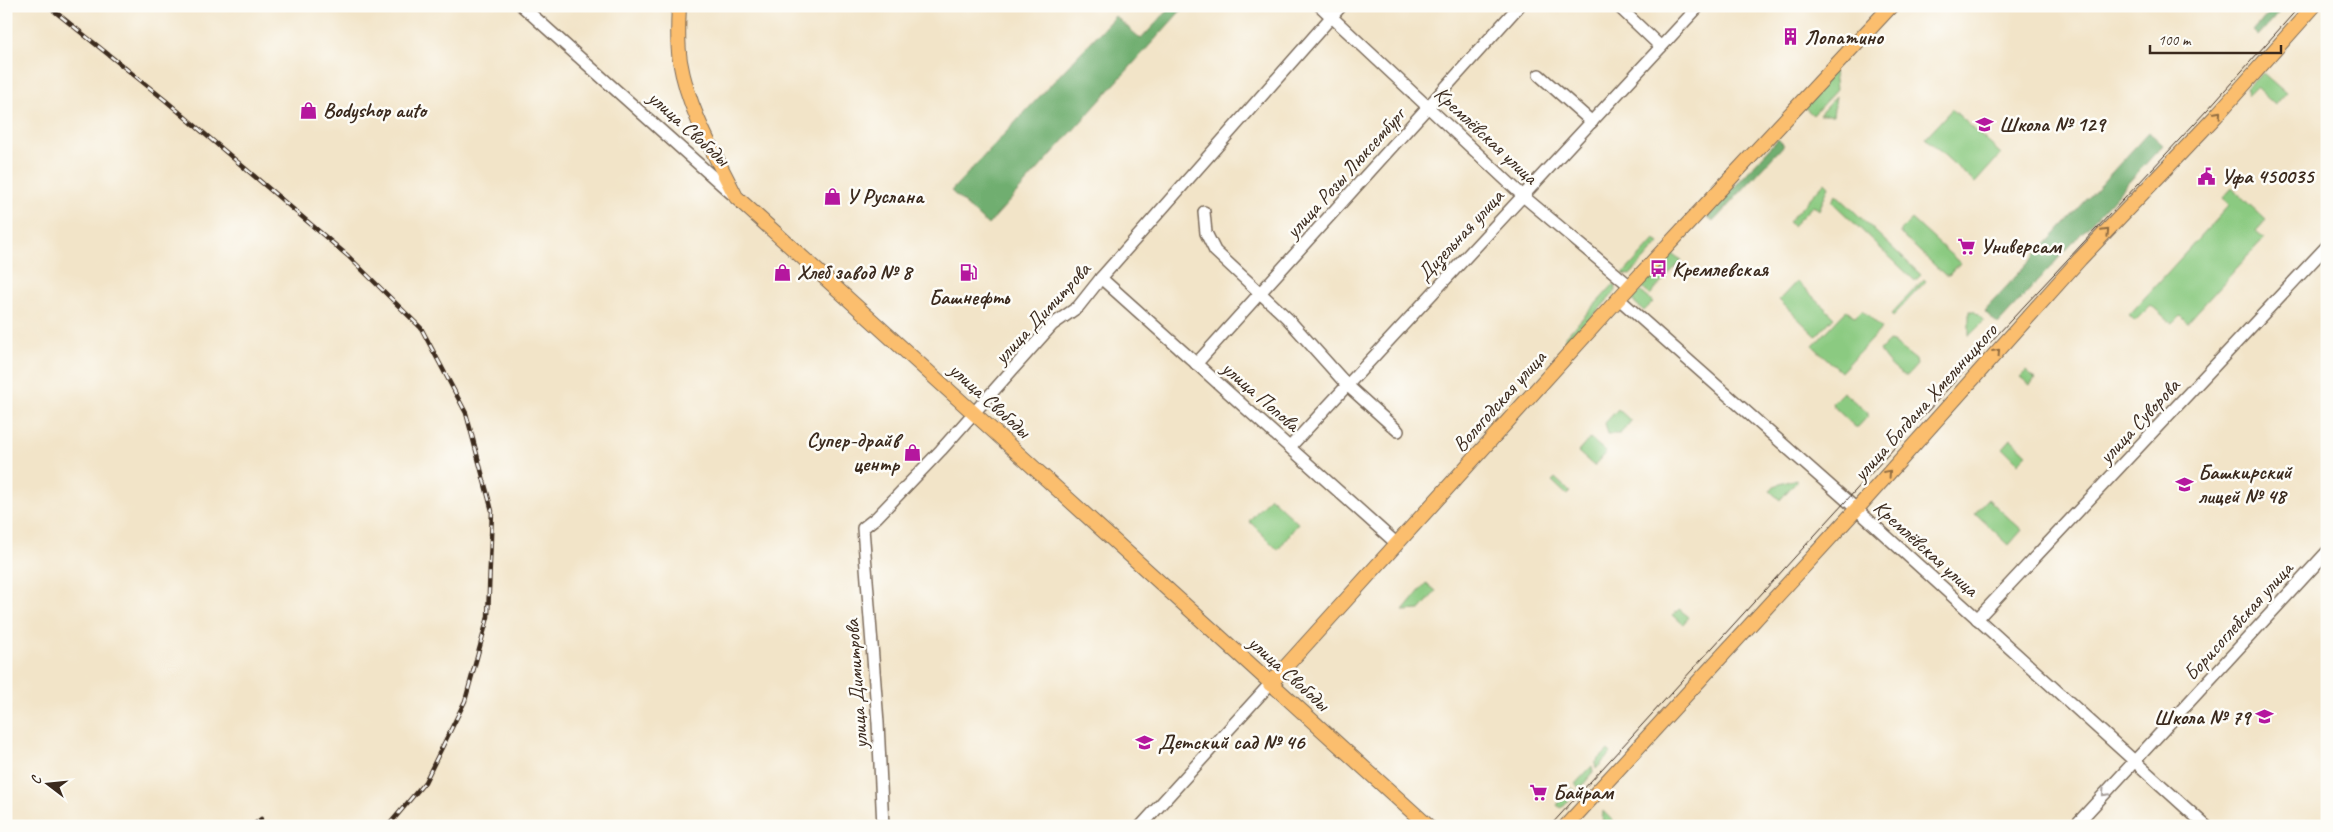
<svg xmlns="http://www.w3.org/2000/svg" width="2333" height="832" viewBox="0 0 2333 832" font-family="Caveat,sans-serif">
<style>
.green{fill:#8bca81;stroke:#637a50}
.forest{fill:#70ae6f;stroke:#566c46}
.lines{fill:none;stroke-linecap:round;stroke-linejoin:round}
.minor-casing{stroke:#7b6b5a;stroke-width:14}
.major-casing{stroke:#7b6b5a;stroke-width:16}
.minor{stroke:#fff;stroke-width:11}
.major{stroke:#fbbe6e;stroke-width:14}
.tram{stroke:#3b2a1e;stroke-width:1}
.rail-casing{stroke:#3b2a1e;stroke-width:4.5}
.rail{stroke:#fdfcf7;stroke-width:2.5;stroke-dasharray:8;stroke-linecap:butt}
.oneway{stroke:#916d42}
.oneway2{stroke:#a79f9a}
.labels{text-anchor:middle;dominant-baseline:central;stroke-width:5;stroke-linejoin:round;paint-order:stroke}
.poi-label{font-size:21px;font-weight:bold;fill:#3b2a1e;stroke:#fdfcf7;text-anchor:start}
.street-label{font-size:21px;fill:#3b2a1e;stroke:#fdfcf7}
</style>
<rect width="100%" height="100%" fill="#fdfcf7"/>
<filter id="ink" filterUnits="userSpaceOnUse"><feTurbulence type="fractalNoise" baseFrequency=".02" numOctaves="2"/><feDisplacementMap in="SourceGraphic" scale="10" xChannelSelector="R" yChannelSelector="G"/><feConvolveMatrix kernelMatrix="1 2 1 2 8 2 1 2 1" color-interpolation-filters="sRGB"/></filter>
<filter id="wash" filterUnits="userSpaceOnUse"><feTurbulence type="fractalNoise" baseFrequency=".0096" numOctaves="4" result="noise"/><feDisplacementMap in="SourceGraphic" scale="20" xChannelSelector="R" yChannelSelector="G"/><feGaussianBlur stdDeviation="1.12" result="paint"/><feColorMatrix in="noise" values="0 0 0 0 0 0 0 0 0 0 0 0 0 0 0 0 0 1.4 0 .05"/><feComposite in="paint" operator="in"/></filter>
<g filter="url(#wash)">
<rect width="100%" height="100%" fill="#f2e4c8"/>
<g class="green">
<path d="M1834,71l2,19 -23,25 -11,-10z"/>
<path d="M2263,73l23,20 -11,12 -18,-17 -8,8 -3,-8z"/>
<path d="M1836,96l-3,19h-14z"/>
<path d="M1952,109l49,45 -26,29 -50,-45z"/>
<path d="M1825,182l4,4 -10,24 -6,-5 -20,21 -5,-4z"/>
<path d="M2232,188l34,32 -10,11 8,7 -77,85 -7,-7 -8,8 -21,-19 -16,16 -6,-6 100,-110 -6,-7z"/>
<path d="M1836,194l85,81 -6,6 -83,-79z"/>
<path d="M1912,219l48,44 -11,12h-4l-44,-41v-4z"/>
<path d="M1655,239l4,4 -29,32 -7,-1z"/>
<path d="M1670,253l12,7 -32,35 -10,-9z"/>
<path d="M1924,279l2,2 -33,35 -2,-2z"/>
<path d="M1797,281l37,36 -18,19 -37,-36z"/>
<path d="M1615,283l1,8 -49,53 -3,-3 2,-5z"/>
<path d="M1640,291l13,11 -9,9 -12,-11z"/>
<path d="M1847,310l8,7 7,-7 20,18 -41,44 -28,-26z"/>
<path d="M1969,311h5l10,10 -15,15z"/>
<path d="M1889,341l4,1 23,18 1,5 -10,11c-9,-2 -24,-17 -27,-26z"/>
<path d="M2026,371l9,8 -5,6 -10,-8z"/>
<path d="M1843,392l25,21v3l-10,11h-3l-22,-21 -1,-3z"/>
<path d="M1618,409l13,12 -11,13h-12l-3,-11z"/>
<path d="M1590,438l16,14 -12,14 -16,-14z"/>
<path d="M2011,439l16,15 -9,9 -15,-15z"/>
<path d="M1555,478l15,14 -3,3 -15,-14z"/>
<path d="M1796,479l1,1 -17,20 -10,-9 4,-5z"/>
<path d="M1270,497l28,26 -20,27 -29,-29z"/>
<path d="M1988,499l34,31 -13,15 -34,-32z"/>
<path d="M1426,583l10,8 -16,19 -17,1z"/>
<path d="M1679,609l10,8 -6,7 -10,-9z"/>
<path d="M1608,750l3,3 -15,16 -1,-6z"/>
<path d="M1592,766l1,7 -13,15 -5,-4z"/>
<path d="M1572,788l5,4 -16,16 -4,-3z"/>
<path d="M1603,811l15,15 -16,-2z"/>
</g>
<g class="forest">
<path d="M1172,6h13l-197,219 -37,-34 164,-175 26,23z"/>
<path d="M2275,6h10l-27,30 -5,-5z"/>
<path d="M2149,132l14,13 -165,179 -14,-13z"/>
<path d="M1778,139l6,6 -71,77 -6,-5z"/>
</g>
</g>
<g filter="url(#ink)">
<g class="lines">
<defs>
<g id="minor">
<path d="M522,6l210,188"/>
<path d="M1320,6l203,190 107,90"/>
<path d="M1618,6l43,41"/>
<path d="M1539,75l53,47"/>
<path d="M1204,212l2,21 9,18 72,67 60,67 51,46"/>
<path d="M1101,278l295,265"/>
<path d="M1619,299l234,207 353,320"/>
<path d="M1196,364l323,-358"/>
<path d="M1290,447l409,-441"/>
<path d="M1977,619l350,-373"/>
<path d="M883,826l-5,-103 -15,-195 14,-11 64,-67 111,-125 26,-18 23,-29 240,-272"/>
<path d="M1141,826l129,-142"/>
<path d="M2075,826l252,-274"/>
</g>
<g id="major">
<path d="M679,6c-1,18 -2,36 1,55 8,48 34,92 56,136l692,629"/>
<path d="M1270,684l360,-398 261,-280"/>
<path d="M1566,826l297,-324 217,-243 136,-143 98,-110"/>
</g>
</defs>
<use href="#minor" class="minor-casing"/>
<use href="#major" class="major-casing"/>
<use href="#minor" class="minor"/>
<use href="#major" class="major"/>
<path class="tram" d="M1550,826l448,-492 210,-225 92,-103"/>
<defs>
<g id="rail">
<path d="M48,6l117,94 183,156 73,72 45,85 26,98 -4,106 -23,84 -40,81 -37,44"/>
<path d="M252,826l9,-7"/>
</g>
</defs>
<use href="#rail" class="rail-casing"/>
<use href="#rail" class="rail"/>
</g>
<defs><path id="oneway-chevron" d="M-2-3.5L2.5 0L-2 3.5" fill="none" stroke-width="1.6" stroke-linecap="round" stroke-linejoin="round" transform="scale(1.25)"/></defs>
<g class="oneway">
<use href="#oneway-chevron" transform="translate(2218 114) rotate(-48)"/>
<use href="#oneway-chevron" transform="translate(2106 232) rotate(-46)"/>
<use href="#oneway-chevron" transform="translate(1997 352) rotate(-48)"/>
<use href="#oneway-chevron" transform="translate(1888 473) rotate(-48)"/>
</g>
<use class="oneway2" href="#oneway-chevron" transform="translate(2105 793) rotate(133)"/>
</g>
<defs>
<symbol id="building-bare" viewBox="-9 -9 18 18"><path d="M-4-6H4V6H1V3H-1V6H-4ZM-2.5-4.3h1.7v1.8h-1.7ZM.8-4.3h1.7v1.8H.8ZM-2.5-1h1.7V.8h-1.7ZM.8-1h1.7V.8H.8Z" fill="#b5179e" stroke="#fdfcf7" stroke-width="2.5" paint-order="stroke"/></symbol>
<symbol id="shop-bare" viewBox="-9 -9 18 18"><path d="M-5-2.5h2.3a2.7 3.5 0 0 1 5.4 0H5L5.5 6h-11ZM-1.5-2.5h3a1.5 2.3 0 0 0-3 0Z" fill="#b5179e" stroke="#fdfcf7" stroke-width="2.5" paint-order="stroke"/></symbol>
<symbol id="school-bare" viewBox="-9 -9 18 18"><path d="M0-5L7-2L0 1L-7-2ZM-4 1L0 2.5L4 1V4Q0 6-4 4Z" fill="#b5179e" stroke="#fdfcf7" stroke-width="2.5" paint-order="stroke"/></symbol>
<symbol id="civic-bare" viewBox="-9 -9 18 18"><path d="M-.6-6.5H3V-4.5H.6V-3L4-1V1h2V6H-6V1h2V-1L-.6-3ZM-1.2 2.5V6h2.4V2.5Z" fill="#b5179e" stroke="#fdfcf7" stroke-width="2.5" paint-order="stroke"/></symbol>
<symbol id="supermarket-bare" viewBox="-9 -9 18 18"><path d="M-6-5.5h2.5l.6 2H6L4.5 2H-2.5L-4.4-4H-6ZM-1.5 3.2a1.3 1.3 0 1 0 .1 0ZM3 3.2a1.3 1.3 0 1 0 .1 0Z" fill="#b5179e" stroke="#fdfcf7" stroke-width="2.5" paint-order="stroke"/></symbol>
<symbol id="bus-bare" viewBox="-9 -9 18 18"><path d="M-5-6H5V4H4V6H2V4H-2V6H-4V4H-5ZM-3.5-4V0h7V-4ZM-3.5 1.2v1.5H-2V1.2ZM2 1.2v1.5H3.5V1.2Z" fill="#b5179e" stroke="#fdfcf7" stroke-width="2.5" paint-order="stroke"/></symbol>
<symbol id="fuel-bare" viewBox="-9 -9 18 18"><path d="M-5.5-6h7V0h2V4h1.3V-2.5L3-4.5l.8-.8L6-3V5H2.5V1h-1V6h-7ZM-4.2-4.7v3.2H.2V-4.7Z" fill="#b5179e" stroke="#fdfcf7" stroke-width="2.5" paint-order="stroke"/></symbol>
</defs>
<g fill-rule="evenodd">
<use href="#building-bare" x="1778" y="24" width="25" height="25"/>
<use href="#shop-bare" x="296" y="98" width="25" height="25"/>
<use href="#school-bare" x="1972" y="112" width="25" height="25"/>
<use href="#civic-bare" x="2194" y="164" width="25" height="25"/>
<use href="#shop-bare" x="820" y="184" width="25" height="25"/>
<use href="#supermarket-bare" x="1954" y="234" width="25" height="25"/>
<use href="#bus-bare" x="1646" y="256" width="25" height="25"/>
<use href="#shop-bare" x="770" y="260" width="25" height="25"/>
<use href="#fuel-bare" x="956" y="260" width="25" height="25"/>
<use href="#shop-bare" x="900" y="440" width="25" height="25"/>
<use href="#school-bare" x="2172" y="472" width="25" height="25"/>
<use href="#school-bare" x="2252" y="704" width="25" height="25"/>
<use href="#school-bare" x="1132" y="730" width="25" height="25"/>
<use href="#supermarket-bare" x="1526" y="780" width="25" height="25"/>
</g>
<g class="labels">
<g class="poi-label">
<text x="1804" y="37">Лопатино</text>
<text x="323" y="110">Bodyshop auto</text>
<text x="1999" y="124">Школа № 129</text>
<text x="2221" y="176">Уфа 450035</text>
<text x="846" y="196">У Руслана</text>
<text x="1980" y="246">Универсам</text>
<text x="1672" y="269">Кремлевская</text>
<text x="797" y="272">Хлеб завод № 8</text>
<text x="969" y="297" text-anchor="middle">Башнефть</text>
<text x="899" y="440" text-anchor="end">Супер-драйв<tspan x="899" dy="24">центр</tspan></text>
<text x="2198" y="472">Башкирский<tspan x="2198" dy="24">лицей № 48</tspan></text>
<text x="2250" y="717" text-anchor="end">Школа № 79</text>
<text x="1158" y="742">Детский сад № 46</text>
<text x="1553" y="792">Байрам</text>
</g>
<g class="street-label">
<text transform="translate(689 128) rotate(42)">улица Свободы</text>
<text transform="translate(1486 135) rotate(43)">Кремлёвская улица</text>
<text transform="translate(1345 173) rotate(-48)">улица Розы Люксембург</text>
<text transform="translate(1460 235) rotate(-47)">Дизельная улица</text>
<text transform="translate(1042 313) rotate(-47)">улица Димитрова</text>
<text transform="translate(1261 396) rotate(41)">улица Попова</text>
<text transform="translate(990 400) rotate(42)">улица Свободы</text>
<text transform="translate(1499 401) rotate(-48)">Вологодская улица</text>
<text transform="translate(1925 402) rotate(-48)">улица Богдана Хмельницкого</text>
<text transform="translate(2139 421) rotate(-47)">улица Суворова</text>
<text transform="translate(1926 548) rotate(42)">Кремлёвская улица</text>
<text transform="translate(2238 621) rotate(-48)">Борисоглебская улица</text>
<text transform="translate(1289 673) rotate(42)">улица Свободы</text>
<text transform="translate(856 684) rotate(-94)">улица Димитрова</text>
</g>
</g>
<rect width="2333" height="832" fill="none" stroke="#fdfcf7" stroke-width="25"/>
<g transform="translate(48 784) rotate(286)" stroke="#fdfcf7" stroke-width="4" paint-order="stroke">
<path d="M0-4L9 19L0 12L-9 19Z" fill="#3b2a1e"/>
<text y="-8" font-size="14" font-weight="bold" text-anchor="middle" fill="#3b2a1e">С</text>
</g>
<path d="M2150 45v8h131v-8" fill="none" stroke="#3b2a1e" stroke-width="2.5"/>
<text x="2158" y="45" font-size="15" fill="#3b2a1e" stroke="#fdfcf7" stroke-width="4" paint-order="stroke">100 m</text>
</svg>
